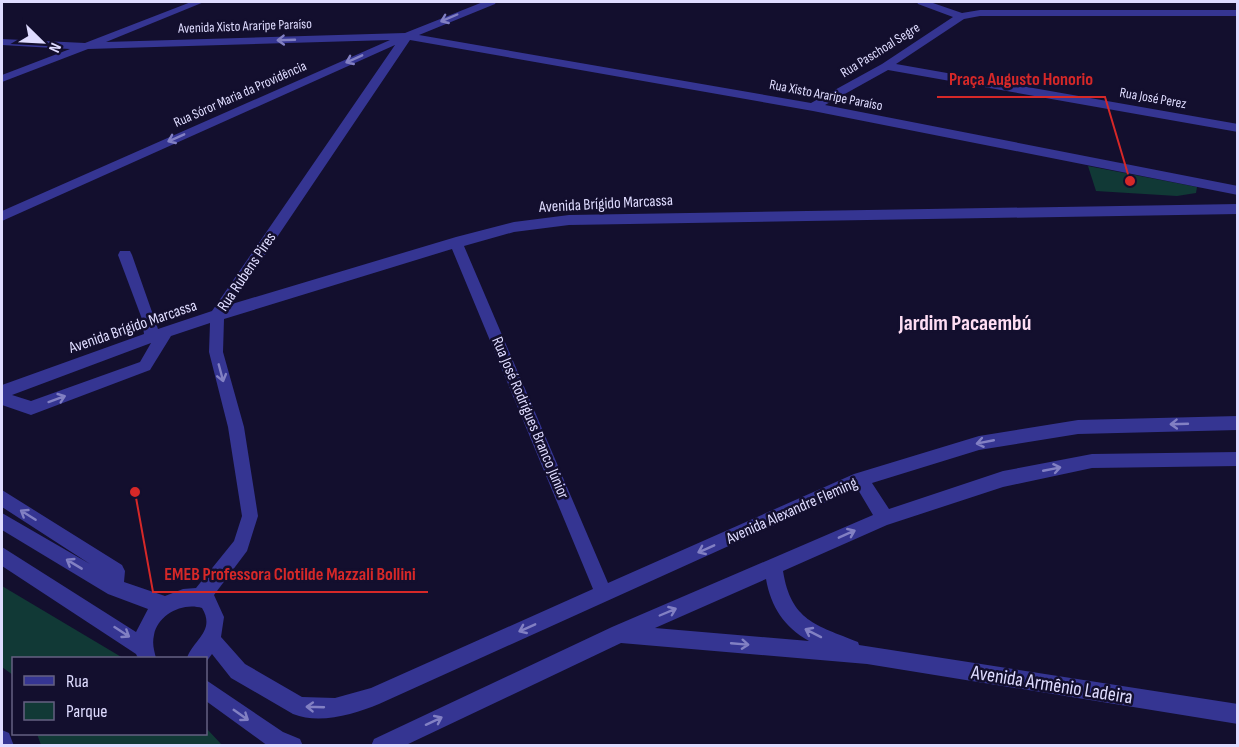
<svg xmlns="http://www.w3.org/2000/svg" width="1239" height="747" viewBox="0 0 1239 747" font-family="'Sofia Sans Condensed',sans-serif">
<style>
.green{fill:#113936}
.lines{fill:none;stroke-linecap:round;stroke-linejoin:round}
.minor{fill:#353592;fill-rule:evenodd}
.oneway{stroke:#8280c3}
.labels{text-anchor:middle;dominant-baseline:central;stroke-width:5;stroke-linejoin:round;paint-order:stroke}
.far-street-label{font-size:14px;fill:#dfdcff;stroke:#130f2e}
.street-label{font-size:16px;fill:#dfdcff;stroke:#130f2e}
.near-street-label{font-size:20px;fill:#dfdcff;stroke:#130f2e}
.district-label{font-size:22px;font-weight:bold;fill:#ffdef4;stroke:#130f2e}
.leader{fill:none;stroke:#d62828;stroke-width:2}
.callout-dot{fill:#d62828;stroke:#130f2e;stroke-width:2}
.callout-label{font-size:18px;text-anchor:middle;font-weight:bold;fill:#d62828;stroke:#130f2e;stroke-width:5;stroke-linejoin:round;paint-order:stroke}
</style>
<rect width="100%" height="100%" fill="#130f2e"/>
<g class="green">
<path d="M1088,166l109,21 -1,6 -19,3 -81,-5z"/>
<path d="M2,586l121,72h-109l-1,17 -11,-8z"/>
<path d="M206,728l16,17h-181l-4,-11h169z"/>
</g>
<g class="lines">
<g class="minor">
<path d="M191,2h13l-98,40 299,-9 78,-31h13l-1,2 -76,31 392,68 71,-39 71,-47 -35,-13 -1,-2h13l32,11 18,-3h258v6h-258l-16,3 -68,45 342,60v8l-350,-62 -63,35 413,81v9l-425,-84 -403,-71 -178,264 224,-67 58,-15 55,-7 669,-11v10l-669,11 -55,7 -50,14 144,337 246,-109 125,-38 99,-16 160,-4v14l-160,4 -99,16 -107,33 17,26 114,-38 89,-17 146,-2v14l-146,2 -89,19 -116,38 -104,46c8,50 33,54 75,71l1,3 379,59v20l-371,-60 -246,-21 -217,103h-33l3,-7 238,-112 261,-112 -16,-27 -478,216c-25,10 -59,21 -86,10l-62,-36 -19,-24 -6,8v-4h-19c6,-18 29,-27 15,-50 -19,-6 -44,6 -48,27 -2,9 0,15 2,23h-18l-2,-4 -134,-88v-19l134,85 12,-23 -40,-15 -106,-64v-17l88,51 -88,-57v-17l120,75 3,6 -1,11 41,14 18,-7 13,-1 38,-47 8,-25 -14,-89 -19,-75 1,-29 -39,13 -21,34 -119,45 -29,-10v-20l142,-51 -2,-15 -24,-64 2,-4h10l2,4 26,74 54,-18 183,-266 -393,176v-10l388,-171 -302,9 -86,33v-7l68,-26 -68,-4v-6l83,4zM452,249l141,340 -222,99 -36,10 -33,-1 -57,-33 -24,-27 3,-20 -10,-22 33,-44 11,-35 -14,-89 -21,-75 1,-33zM151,343l-11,19 -109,39 -19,-6zM766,579c5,28 18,48 43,62l-154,-13z"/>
<path d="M206,680l77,52 17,7 3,7h-35l-62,-45z"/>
<path d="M2,730l7,3 5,13h-12z"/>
</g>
</g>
<defs><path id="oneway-shaft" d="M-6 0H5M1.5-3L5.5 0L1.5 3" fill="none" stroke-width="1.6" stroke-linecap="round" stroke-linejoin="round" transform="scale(1.5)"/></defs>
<g class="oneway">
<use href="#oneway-shaft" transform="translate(449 18) rotate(157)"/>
<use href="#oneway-shaft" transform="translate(286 40) rotate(178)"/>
<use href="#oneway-shaft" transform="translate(354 59) rotate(156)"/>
<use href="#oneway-shaft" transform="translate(176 138) rotate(156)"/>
<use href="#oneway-shaft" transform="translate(221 373) rotate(75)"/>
<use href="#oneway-shaft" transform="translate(57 399) rotate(-20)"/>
<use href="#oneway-shaft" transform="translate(1179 424) rotate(178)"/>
<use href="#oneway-shaft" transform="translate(985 442) rotate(169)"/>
<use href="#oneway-shaft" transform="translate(1052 469) rotate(-11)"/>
<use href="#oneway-shaft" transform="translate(28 515) rotate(-148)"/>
<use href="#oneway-shaft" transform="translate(847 534) rotate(-24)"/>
<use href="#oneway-shaft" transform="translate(706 549) rotate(156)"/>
<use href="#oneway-shaft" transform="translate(74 564) rotate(-149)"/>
<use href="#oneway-shaft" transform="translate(668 612) rotate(-23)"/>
<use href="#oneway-shaft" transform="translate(527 628) rotate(156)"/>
<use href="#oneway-shaft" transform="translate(122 632) rotate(33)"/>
<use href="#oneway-shaft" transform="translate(813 633) rotate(-153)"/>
<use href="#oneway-shaft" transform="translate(740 644) rotate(5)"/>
<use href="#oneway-shaft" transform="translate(315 707) rotate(-178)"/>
<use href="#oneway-shaft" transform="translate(241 715) rotate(35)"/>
<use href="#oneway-shaft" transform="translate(434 721) rotate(-25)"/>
</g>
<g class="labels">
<g class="far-street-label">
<text transform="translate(245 26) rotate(-2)">Avenida Xisto Araripe Paraíso</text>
<text transform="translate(880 50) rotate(-32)">Rua Paschoal Segre</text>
<text transform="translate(240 94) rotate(-24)">Rua Sóror Maria da Providência</text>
<text transform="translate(826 95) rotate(11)">Rua Xisto Araripe Paraíso</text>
<text transform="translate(1153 98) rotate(10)">Rua José Perez</text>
</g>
<g class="street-label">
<text transform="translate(606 204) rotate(-3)">Avenida Brígido Marcassa</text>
<text transform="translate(247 272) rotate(-56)">Rua Rubens Pires</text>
<text transform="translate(133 327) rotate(-19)">Avenida Brígido Marcassa</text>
<text transform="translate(530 418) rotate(67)">Rua José Rodrigues Branco Júnior</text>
<text transform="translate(792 511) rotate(-24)">Avenida Alexandre Fleming</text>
</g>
<g class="near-street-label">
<text transform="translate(1052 685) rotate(9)">Avenida Armênio Ladeira</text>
</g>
<g class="district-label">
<text x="965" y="323">Jardim Pacaembú</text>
</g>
</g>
<path class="leader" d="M1130 181L1105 97H937M135 492L153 592H428"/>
<g class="callout-dot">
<circle cx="1130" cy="181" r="6"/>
<circle cx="135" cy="492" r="6"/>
</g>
<g class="callout-label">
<text x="1021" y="85">Praça Augusto Honorio</text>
<text x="290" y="580">EMEB Professora Clotilde Mazzali Bollini</text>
</g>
<rect width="1239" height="747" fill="none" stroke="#dfdcff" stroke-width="6"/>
<rect x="12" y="657" width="195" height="78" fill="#130f2e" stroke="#656182" stroke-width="1.5"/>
<rect x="24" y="676" width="30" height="9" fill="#353592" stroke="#656182" stroke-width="1.5"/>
<text x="66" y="687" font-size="18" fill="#dfdcff">Rua</text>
<rect x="24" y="702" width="30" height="18" fill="#113936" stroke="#656182" stroke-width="1.5"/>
<text x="66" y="717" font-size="18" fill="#dfdcff">Parque</text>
<g transform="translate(42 42) rotate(114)" stroke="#130f2e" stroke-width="4.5" paint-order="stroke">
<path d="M0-4.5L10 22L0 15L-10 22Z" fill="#dfdcff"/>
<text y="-9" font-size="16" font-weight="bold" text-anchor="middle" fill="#dfdcff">N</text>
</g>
</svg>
